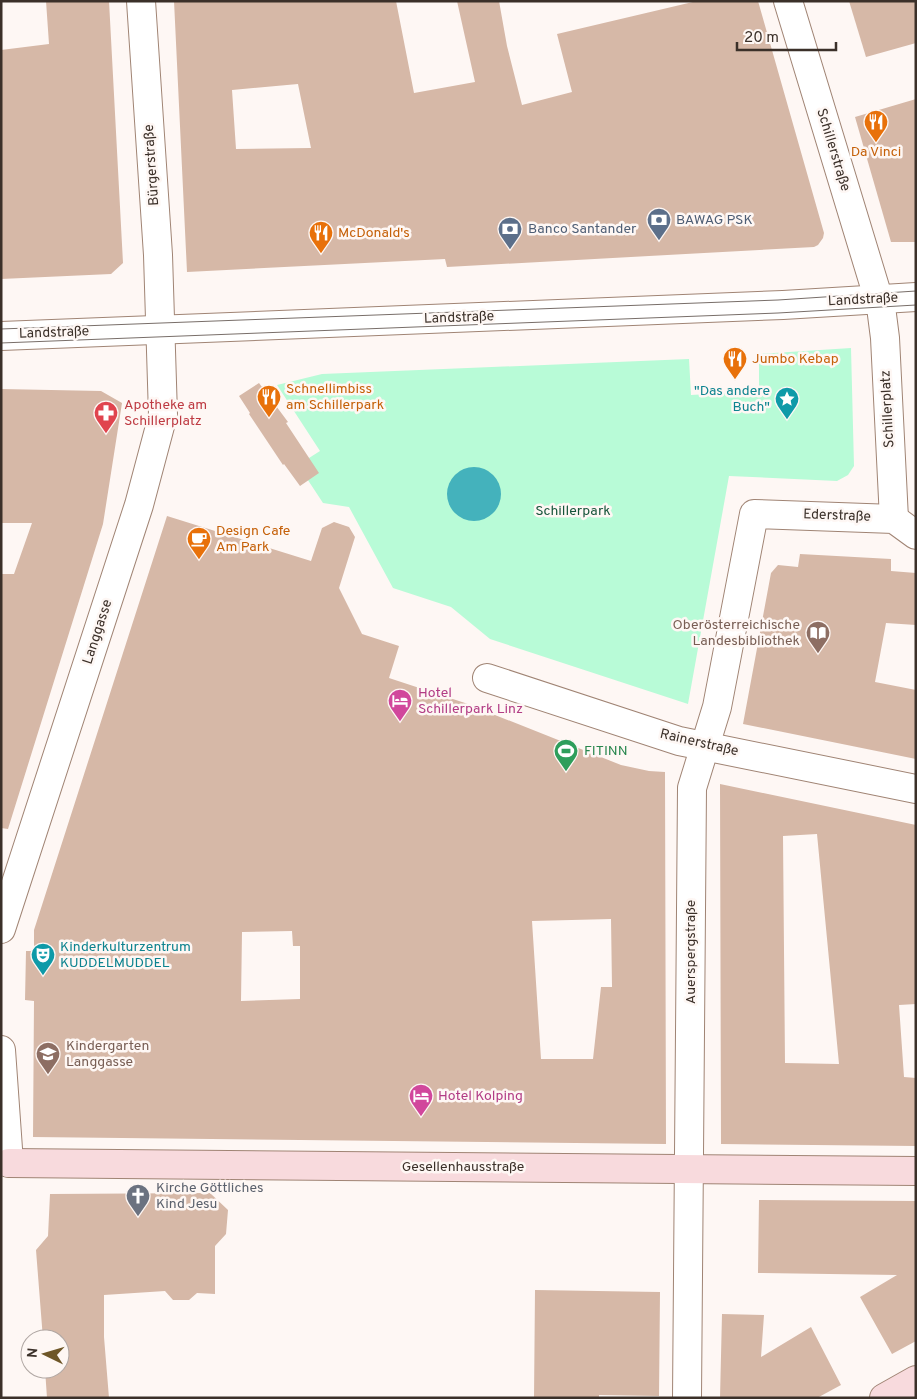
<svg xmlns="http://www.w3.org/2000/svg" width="917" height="1399" viewBox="0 0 917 1399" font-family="Overpass,sans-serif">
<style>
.green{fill:#b8fbd7}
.water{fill:#44b2bc}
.building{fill:#d6b8a7;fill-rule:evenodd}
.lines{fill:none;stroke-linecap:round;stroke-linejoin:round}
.street-casing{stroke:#a08474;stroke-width:30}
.secondary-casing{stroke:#a08474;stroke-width:30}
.street{stroke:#fff;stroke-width:28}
.secondary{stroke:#f8dadd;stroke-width:28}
.tram{stroke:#786e69;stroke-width:1}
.labels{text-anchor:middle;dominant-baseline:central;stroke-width:5;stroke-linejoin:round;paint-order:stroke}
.street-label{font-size:14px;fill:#3b3029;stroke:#fef7f4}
.food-label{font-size:14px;fill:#c56008;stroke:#fef7f4;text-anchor:start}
.service-label{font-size:14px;fill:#4e5e75;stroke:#fef7f4;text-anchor:start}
.culture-label{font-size:14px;fill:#0d838f;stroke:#fef7f4;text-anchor:end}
.health-label{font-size:14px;fill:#be3a42;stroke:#fef7f4;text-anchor:start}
.park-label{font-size:14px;fill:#16543a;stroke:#fef7f4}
.education-label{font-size:14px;fill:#785e54;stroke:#fef7f4;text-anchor:end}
.hotel-label{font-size:14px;fill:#b23c85;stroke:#fef7f4;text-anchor:start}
.leisure-label{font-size:14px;fill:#27864d;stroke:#fef7f4;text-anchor:start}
.worship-label{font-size:14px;fill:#5b616d;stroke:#fef7f4;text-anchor:start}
</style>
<rect width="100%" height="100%" fill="#fef7f4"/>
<path class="green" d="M851,348l3,118 -6,9 -11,6 -108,-5 -41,228 -198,-65 -39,-32 -58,-19 -44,-81 -26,-4 -25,-38 22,-14 -43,-66 45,-11 367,-15 2,36 68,-4v-37z"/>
<circle class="water" cx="474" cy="494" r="27"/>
<g class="building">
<path d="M46,1h63l14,262 -12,11 -110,5v-229l48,-6z"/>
<path d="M174,1h222l18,92 61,-11 -18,-81h42l8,45 15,59 50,-13 -15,-58 140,-33h61l66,232 -1,5 -5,7 -4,2 -367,20 -2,-8 -258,13zM298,84l13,64 -75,1 -4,-59z"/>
<path d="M849,1h67v42l-50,14z"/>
<path d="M916,99v143h-25l-36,-125z"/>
<path d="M259,383l29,39 -2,1 33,50 -19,13 -16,-22 -1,1 -34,-51 1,-1 -11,-17z"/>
<path d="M1,389l100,2 21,12 -19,121 -95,305 -7,-1v-254h13l18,-51h-31z"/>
<path d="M167,516l144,45 11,-33 12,-6 15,5 6,10 -16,51 23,46 37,12 -10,32 76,25 156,62 28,6 16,1 1,372 -633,-7 1,-136 -9,-1 1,-49h8v-21zM611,919l1,68h-11l-8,72h-52l-9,-138zM292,931l1,15h7v53l-59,2 1,-69z"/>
<path d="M800,554l91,5v12l25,2v52l-30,-2 -11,59 41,8v69l-173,-35 28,-151 7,-8 20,2z"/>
<path d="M720,784l196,41v179l-17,1 5,72 12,1v68l-195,-2zM817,834l22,230 -54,-1 -2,-227z"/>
<path d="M210,1193l18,17 -2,24 -11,12v48l-18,-1 -8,7h-16l-8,-9 -61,4v42l5,61h-62l-2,-29h15v-30h-17l-7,-89 12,-14 2,-42z"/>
<path d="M759,1200l157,1v140l-24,13 -32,-57 37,-22 -139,-2z"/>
<path d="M535,1290l125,2 -1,104 -60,-1v3h-65z"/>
<path d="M722,1314l42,1 -3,42 50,-30 30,58 -24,13h-97z"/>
</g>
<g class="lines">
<defs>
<g id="street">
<path d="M788,1l93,306 4,31 9,181"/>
<path d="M1,336l782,-31 133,-8"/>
<path d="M487,678l192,63 237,48"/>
<path d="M1,929l138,-424 24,-90 -5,-160 -17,-254"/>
<path d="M1,1050l8,113"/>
<path d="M687,1398l5,-610 25,-81 37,-193 140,5 22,16"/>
</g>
<g id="secondary">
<path d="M9,1163l907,8"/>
<path d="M884,1398l32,-18"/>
</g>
</defs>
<use href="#street" class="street-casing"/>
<use href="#secondary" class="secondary-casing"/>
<use href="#street" class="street"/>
<use href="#secondary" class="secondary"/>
<g class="tram">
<path d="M1,329l777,-29 138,-9"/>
<path d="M1,343l777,-30 138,-8"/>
</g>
</g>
<defs>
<symbol id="restaurant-pin" viewBox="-11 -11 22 30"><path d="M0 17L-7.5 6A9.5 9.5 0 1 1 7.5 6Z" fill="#e8710a" stroke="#fef7f4"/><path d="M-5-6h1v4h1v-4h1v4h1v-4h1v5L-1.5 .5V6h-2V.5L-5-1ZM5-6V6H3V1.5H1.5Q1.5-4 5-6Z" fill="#fff"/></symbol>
<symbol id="bank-pin" viewBox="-11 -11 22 30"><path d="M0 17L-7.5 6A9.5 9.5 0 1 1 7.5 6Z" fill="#5c6f8a" stroke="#fef7f4"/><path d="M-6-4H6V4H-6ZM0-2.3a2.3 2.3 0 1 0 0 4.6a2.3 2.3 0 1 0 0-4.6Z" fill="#fff"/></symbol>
<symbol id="sight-pin" viewBox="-11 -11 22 30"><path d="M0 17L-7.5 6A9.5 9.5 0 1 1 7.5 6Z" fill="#0f9aa8" stroke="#fef7f4"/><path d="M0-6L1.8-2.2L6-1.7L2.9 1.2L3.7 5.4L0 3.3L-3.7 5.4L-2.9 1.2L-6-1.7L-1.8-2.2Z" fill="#fff"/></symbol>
<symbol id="pharmacy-pin" viewBox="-11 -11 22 30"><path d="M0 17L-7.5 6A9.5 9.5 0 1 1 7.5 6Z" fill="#e0444e" stroke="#fef7f4"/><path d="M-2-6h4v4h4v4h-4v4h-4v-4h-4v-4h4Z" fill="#fff"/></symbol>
<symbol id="cafe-pin" viewBox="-11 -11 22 30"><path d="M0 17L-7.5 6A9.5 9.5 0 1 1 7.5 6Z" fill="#e8710a" stroke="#fef7f4"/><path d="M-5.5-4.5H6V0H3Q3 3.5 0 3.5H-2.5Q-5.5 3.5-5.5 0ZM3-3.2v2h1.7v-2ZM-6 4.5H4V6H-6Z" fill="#fff"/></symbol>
<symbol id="library-pin" viewBox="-11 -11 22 30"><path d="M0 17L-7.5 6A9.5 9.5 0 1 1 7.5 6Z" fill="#8d6e63" stroke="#fef7f4"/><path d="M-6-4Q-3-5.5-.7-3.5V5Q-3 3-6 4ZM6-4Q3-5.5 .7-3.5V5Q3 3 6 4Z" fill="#fff"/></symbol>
<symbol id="hotel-pin" viewBox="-11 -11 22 30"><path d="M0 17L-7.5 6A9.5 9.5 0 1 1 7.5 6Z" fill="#d1479c" stroke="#fef7f4"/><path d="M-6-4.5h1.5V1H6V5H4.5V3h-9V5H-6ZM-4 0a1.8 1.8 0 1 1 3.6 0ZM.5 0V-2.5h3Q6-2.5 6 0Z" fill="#fff"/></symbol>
<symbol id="stadium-pin" viewBox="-11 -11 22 30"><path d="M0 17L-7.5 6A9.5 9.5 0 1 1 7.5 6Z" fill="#2e9e5b" stroke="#fef7f4"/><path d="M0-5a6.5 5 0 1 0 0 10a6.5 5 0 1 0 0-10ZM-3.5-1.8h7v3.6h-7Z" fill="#fff"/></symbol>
<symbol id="theatre-pin" viewBox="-11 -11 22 30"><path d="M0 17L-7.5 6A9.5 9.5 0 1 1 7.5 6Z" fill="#0f9aa8" stroke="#fef7f4"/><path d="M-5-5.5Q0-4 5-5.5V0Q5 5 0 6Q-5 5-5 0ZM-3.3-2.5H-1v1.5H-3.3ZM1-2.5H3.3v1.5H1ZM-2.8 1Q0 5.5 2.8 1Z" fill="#fff"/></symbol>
<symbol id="school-pin" viewBox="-11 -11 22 30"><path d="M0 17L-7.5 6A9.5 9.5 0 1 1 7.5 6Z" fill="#8d6e63" stroke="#fef7f4"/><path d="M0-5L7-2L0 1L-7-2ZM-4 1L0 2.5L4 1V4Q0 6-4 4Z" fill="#fff"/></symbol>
<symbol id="church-pin" viewBox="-11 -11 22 30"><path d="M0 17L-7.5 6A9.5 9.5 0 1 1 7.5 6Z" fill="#6b7280" stroke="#fef7f4"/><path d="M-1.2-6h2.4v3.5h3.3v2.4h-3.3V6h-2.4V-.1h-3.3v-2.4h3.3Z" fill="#fff"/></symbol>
</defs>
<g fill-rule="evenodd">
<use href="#restaurant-pin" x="862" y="108" width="28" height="38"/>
<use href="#bank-pin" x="645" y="206" width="28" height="38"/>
<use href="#bank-pin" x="496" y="215" width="28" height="38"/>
<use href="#restaurant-pin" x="307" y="219" width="28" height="38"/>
<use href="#restaurant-pin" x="721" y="345" width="28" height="38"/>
<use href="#restaurant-pin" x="255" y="383" width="28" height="38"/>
<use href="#sight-pin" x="773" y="385" width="28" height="38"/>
<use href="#pharmacy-pin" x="92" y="399" width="28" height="38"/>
<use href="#cafe-pin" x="185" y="525" width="28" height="38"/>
<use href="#library-pin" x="804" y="619" width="28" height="38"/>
<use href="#hotel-pin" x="386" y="687" width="28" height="38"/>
<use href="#stadium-pin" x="552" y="737" width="28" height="38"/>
<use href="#theatre-pin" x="29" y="941" width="28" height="38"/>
<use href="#school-pin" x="34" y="1040" width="28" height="38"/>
<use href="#hotel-pin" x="407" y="1082" width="28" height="38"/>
<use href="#church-pin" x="124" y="1182" width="28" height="38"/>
</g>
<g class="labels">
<g class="street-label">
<text transform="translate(833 150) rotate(73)">Schillerstraße</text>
<text transform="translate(152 165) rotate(-94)">Bürgerstraße</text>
<text transform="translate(863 300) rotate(-3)">Landstraße</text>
<text transform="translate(459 318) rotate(-2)">Landstraße</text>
<text transform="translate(54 333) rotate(-2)">Landstraße</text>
<text transform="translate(888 409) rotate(-93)">Schillerplatz</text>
<text transform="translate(837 516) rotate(2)">Ederstraße</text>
<text transform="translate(98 632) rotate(-72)">Langgasse</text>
<text transform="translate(699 743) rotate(13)">Rainerstraße</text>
<text transform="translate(691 952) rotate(-90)">Auerspergstraße</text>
<text x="463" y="1167">Gesellenhausstraße</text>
</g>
<g class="food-label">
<text x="876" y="152" text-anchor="middle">Da Vinci</text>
<text x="338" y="233">McDonald's</text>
<text x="752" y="359">Jumbo Kebap</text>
<text x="286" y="389">Schnellimbiss<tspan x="286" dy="16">am Schillerpark</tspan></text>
<text x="216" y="531">Design Cafe<tspan x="216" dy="16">Am Park</tspan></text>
</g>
<g class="service-label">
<text x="676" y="220">BAWAG PSK</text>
<text x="528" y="229">Banco Santander</text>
</g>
<g class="culture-label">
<text x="770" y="391">"Das andere<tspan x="770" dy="16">Buch"</tspan></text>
<text x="60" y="947" text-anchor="start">Kinderkulturzentrum<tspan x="60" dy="16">KUDDELMUDDEL</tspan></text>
</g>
<g class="health-label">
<text x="124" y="405">Apotheke am<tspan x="124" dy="16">Schillerplatz</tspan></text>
</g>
<g class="park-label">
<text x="573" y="511">Schillerpark</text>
</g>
<g class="education-label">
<text x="800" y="625">Oberösterreichische<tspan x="800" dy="16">Landesbibliothek</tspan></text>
<text x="66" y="1046" text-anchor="start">Kindergarten<tspan x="66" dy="16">Langgasse</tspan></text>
</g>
<g class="hotel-label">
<text x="418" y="693">Hotel<tspan x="418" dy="16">Schillerpark Linz</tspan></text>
<text x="438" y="1096">Hotel Kolping</text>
</g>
<g class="leisure-label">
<text x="584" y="751">FITINN</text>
</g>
<g class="worship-label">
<text x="156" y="1188">Kirche Göttliches<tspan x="156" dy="16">Kind Jesu</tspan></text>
</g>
</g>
<rect width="917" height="1399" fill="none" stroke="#3b3029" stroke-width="5"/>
<g transform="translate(45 1354) rotate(275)"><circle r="24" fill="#fef7f4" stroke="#b0a7a3"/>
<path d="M0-4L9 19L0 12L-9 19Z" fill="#6e5627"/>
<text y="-8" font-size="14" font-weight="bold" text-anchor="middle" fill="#3b3029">N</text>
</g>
<path d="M737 42v8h99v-8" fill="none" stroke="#3b3029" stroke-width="2.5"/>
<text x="744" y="42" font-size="15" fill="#3b3029" stroke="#fef7f4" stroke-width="4" paint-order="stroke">20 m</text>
</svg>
